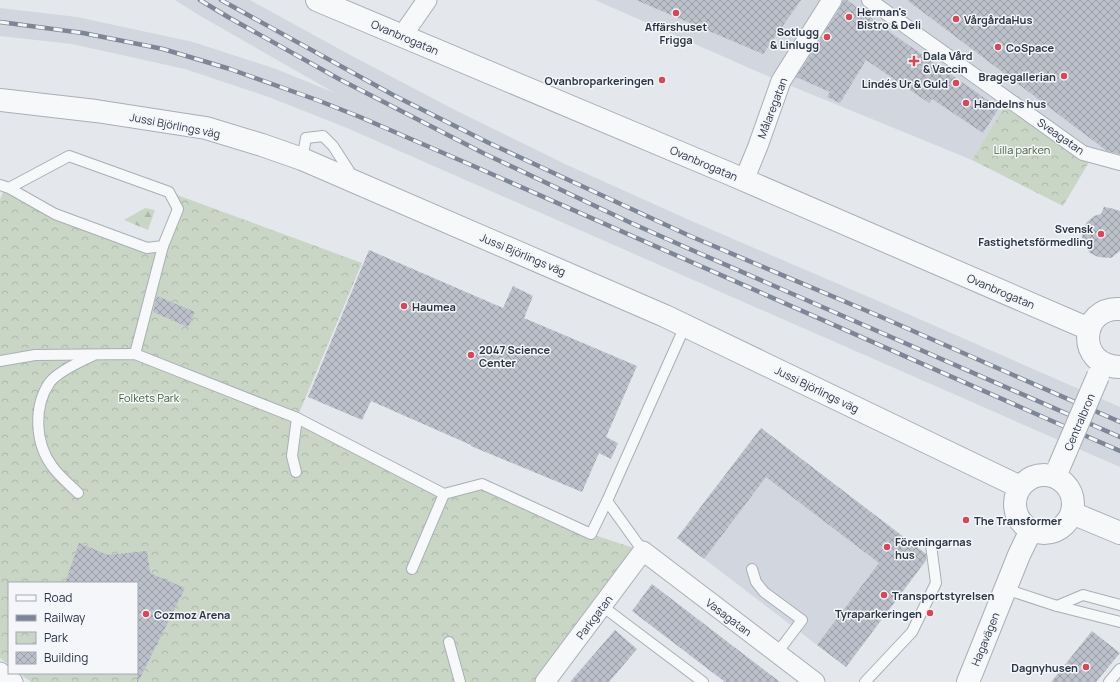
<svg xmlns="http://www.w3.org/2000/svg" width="1120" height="682" viewBox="0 0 1120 682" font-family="Manrope,sans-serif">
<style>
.built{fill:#d2d6de}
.forest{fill:url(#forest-firs)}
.park{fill:url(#park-crowns)}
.building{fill:url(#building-cross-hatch)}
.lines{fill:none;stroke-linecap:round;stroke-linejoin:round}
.service-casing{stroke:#a9aeb7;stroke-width:12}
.pedestrian-casing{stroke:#a9aeb7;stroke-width:16}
.minor-casing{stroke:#a9aeb7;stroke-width:21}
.tertiary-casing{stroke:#a9aeb7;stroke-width:24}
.service{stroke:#f7f8fa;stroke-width:10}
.pedestrian{stroke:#f7f8fa;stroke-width:14}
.minor{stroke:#f7f8fa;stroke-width:19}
.tertiary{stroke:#f7f8fa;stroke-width:22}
.rail-casing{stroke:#7d8696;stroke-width:4.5}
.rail{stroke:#f4f6f9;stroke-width:3;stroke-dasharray:9;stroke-linecap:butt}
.tertiary-bridge-casing{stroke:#a9aeb7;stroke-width:24;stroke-linecap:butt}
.tertiary-bridge{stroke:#f7f8fa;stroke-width:22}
.poi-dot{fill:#d1495b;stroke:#f4f6f9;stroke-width:1.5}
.labels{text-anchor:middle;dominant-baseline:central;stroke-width:3;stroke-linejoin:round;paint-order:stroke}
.poi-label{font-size:11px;font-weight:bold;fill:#2b3445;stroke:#f4f6f9;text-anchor:start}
.street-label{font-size:11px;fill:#2b3445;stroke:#f4f6f9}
.park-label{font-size:11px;fill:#3f6138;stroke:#f4f6f9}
</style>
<defs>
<pattern id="forest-firs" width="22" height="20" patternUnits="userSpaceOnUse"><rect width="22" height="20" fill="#c9d6c5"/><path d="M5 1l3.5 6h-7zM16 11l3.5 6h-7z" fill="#adb8ab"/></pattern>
<pattern id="park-crowns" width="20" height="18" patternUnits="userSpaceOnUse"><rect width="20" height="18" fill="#c9d6c5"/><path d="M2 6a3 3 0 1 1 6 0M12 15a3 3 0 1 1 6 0" fill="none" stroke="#adb8ab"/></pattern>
<pattern id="building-cross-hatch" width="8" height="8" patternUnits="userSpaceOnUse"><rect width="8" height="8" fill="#bbc0ca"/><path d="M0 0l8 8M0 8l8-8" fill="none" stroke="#989da6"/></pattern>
</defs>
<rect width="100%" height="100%" fill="#e4e7ec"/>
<g class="built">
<path d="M175,0h75l102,56 101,53 112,55 131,59 189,81 235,103v60l-773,-339 -81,-32 -81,-27 -113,-25 -72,-8v-28l77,9 116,25 83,27 59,24 -133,-76z"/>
<path d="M595,0h525v163l-37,-10 -74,-53 -37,60 -193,-79z"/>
<path d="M761,428l168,129 -83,110 -169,-129z"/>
</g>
<path class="forest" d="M145,208l10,2 -7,20 -24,-10z"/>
<g class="park">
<path d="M1009,99l83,58 -29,49 -91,-46z"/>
<path d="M5,186l50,28 92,34 16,-2 15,-37 -9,-17 193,71 -65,155 147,76 38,-10 109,50 52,17 -99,131h-513l-12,-9h118v-90h-128v82l-9,-7v-458z"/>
</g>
<g class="building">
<path d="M636,0h165l-38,54z"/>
<path d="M843,0h4l47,35 105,73 -16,25 -51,-34 -3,4 -63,-43 -26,43 -13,-6 3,-5 -34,-15 45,-71z"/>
<path d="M907,0h213v154l-13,-3z"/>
<path d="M1104,207l6,1 10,3v40l-9,7 -13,-1 -8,-4 -6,-7 -2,-8 1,-9 4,-7 7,-6 7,-2z"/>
<path d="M369,250l134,58 10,-22 20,10 -9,22 113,48 -31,71 12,6 -7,16 -12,-6 -17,39 -111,-46v-1l-100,-44 -9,19 -54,-23z"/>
<path d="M157,296l38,16 -7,15 -35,-15z"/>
<path d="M761,428l165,126v6l-80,107 -29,-22 62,-82 -113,-86 -62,82 -27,-21z"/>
<path d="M79,543l29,12 39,-4 3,22 35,15 -47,94h-1v-99h-72z"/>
<path d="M652,584l90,69 38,29h-55l-93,-71z"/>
<path d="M615,630l22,19 -28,33h-39z"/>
<path d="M1092,631l28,22 -24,29h-45z"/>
</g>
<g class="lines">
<defs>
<g id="service">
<path d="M302,159l4,-21 17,-2 10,10 20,31"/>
<path d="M0,185l9,3 46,26 92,34 16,-2 15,-37 -9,-17 -100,-36 -60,32"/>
<path d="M135,354l28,-108"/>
<path d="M0,361l35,-6 100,-1 162,64 147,76 38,-10 109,50 16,-33 78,-175"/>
<path d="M296,472l-4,-16 5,-38"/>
<path d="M78,493c-9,-9 -19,-17 -26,-27 -17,-23 -19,-60 -2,-84 8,-10 31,-21 42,-26"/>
<path d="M607,501l36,50"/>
<path d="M412,569l32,-75"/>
<path d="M752,569l4,13 8,10 38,28 -25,33"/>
<path d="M1005,589l52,17 63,16"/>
<path d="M602,606l101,76"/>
<path d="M1057,606l26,-11 37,10"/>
<path d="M449,642l11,40"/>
<path d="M865,682l47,-50 24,-49 -5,-38"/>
<path d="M1109,682l11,-13"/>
</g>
<path id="pedestrian" d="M869,0l214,153 37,10"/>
<g id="minor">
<path d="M402,36l25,-36"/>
<path d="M744,180l14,-34 23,-65 51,-81"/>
<path d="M0,672l13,10"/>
<path d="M545,682l98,-131 172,131"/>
</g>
<g id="tertiary">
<path d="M317,0l411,173 361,156"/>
<path d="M0,100l96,11 110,17 56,17 40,14 363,157 355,171"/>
<path d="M1120,309c-40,-3 -45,57 0,58"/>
<circle cx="1044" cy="504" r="29"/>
<path d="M1072,513l48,20"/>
<path d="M968,682l51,-127 12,-25"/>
</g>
</defs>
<use href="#service" class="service-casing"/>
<use href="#pedestrian" class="pedestrian-casing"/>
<use href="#minor" class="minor-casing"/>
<use href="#tertiary" class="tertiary-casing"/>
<use href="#service" class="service"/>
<use href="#pedestrian" class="pedestrian"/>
<use href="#minor" class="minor"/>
<use href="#tertiary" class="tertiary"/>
<defs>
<g id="rail">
<path d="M200,0l28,17 111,62 144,74 146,69 56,25 435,190"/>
<path d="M221,0l174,96 94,47 71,33 130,60 189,80 241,106"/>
<path d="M0,22l83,11 80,16 67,20 87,31 43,17 118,51 642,283"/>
</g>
</defs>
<use href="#rail" class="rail-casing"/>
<use href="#rail" class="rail"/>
<defs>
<path id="tertiary-bridge" d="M1059,467l39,-91"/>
</defs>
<use href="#tertiary-bridge" class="tertiary-bridge-casing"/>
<use href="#tertiary-bridge" class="tertiary-bridge"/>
</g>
<g class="poi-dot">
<circle cx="676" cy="13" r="4"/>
<circle cx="849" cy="17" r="4"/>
<circle cx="956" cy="19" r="4"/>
<circle cx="827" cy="37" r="4"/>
<circle cx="998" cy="47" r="4"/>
<path d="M912 55h4v4h4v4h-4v4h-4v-4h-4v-4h4z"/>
<circle cx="1064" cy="76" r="4"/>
<circle cx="662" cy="80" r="4"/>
<circle cx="956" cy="83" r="4"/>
<circle cx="966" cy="103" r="4"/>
<circle cx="1101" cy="234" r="4"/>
<circle cx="404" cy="306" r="4"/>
<circle cx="471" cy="355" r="4"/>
<circle cx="966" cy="520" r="4"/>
<circle cx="887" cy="547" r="4"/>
<circle cx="884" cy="595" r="4"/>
<circle cx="930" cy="613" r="4"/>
<circle cx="146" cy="614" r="4"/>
<circle cx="1086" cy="667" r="4"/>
</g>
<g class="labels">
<g class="poi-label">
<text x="857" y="11">Herman's<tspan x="857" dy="13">Bistro &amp; Deli</tspan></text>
<text x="964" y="19">VårgårdaHus</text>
<text x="676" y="26" text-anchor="middle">Affärshuset<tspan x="676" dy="13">Frigga</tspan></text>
<text x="819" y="31" text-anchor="end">Sotlugg<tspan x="819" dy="13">&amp; Linlugg</tspan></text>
<text x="1006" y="47">CoSpace</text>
<text x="923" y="55">Dala Vård<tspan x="923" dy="13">&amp; Vaccin</tspan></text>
<text x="1056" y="76" text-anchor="end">Bragegallerian</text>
<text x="654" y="80" text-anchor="end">Ovanbroparkeringen</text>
<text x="948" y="83" text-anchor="end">Lindés Ur &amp; Guld</text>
<text x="974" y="103">Handelns hus</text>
<text x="1093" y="228" text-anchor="end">Svensk<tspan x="1093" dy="13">Fastighetsförmedling</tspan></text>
<text x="412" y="306">Haumea</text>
<text x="479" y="349">2047 Science<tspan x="479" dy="13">Center</tspan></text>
<text x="974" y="520">The Transformer</text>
<text x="895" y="541">Föreningarnas<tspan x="895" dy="13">hus</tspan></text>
<text x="892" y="595">Transportstyrelsen</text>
<text x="922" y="613" text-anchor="end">Tyraparkeringen</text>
<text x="154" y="614">Cozmoz Arena</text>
<text x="1078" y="667" text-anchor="end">Dagnyhusen</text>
</g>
<g class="street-label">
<text transform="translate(405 37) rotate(23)">Ovanbrogatan</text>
<text transform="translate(772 108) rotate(-69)">Målaregatan</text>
<text transform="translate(175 125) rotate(11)">Jussi Björlings väg</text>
<text transform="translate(1061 136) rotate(35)">Sveagatan</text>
<text transform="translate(704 163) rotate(23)">Ovanbrogatan</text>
<text transform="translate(523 254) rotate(23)">Jussi Björlings väg</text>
<text transform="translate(1001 291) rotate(23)">Ovanbrogatan</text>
<text transform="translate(817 389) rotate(26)">Jussi Björlings väg</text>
<text transform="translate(1079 422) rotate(-67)">Centralbron</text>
<text transform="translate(594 617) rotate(-53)">Parkgatan</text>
<text transform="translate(729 617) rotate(37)">Vasagatan</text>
<text transform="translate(985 639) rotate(-68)">Hagavägen</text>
</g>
<g class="park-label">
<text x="1022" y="149">Lilla parken</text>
<text x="149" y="397">Folkets Park</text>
</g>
</g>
<rect x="8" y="582" width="130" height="92" fill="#f4f6f9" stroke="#a4a8b1"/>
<rect x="16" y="595" width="20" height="6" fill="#f7f8fa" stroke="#a4a8b1"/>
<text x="44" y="602" font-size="12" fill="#2b3445">Road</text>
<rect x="16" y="615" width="20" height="6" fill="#7d8696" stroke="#a4a8b1"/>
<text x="44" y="622" font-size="12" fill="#2b3445">Railway</text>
<rect x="16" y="632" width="20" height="12" fill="url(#park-crowns)" stroke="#a4a8b1"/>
<text x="44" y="642" font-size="12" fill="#2b3445">Park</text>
<rect x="16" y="652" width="20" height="12" fill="url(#building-cross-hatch)" stroke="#a4a8b1"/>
<text x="44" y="662" font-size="12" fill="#2b3445">Building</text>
</svg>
